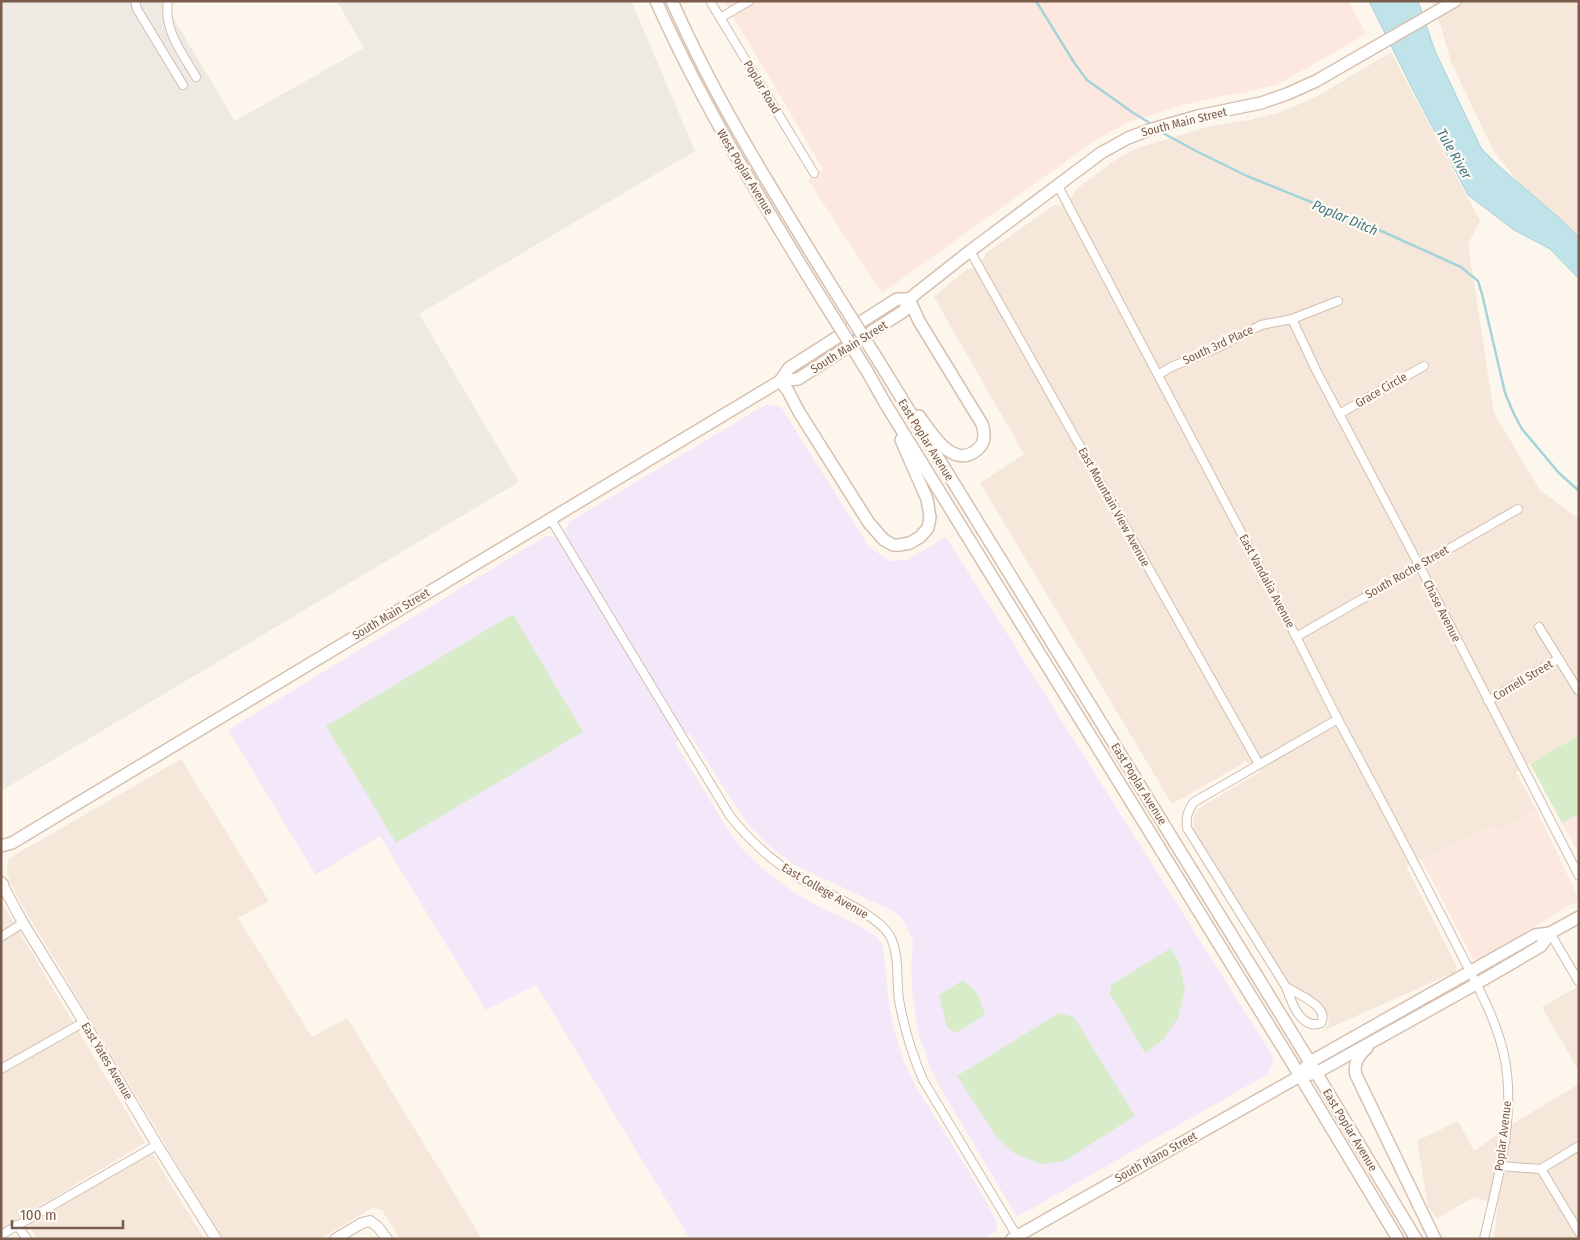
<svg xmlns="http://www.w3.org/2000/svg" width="1580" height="1240" viewBox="0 0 1580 1240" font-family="'Fira Sans Condensed',sans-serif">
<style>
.residential{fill:#f5e8da}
.commercial{fill:#fde8e0}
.industrial{fill:#efe9e4}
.education{fill:#f3e8fa}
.green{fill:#d8ecc9}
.water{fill:#bfe3e8;stroke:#a5d3da}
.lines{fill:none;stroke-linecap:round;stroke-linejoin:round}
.stream{stroke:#a5d3da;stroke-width:2.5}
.minor-casing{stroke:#d1beb0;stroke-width:10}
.tertiary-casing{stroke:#d1beb0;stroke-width:12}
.secondary-casing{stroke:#d6c0b0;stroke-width:14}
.minor{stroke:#fff;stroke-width:8}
.tertiary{stroke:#fff;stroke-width:10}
.secondary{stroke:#fff;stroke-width:11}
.secondary-bridge-casing{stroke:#d6c0b0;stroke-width:14;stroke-linecap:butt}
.secondary-bridge{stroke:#fff;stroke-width:11}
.labels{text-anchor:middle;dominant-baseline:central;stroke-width:4.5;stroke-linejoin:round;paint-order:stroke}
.street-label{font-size:12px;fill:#7a5c4d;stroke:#fffaf3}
.water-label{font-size:14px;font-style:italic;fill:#437c86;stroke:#fffaf3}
</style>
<rect width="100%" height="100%" fill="#fdf6ec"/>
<g class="residential">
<path d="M1431,1h148v237l-56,-49 -30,-39 -42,-88 -10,-35z"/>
<path d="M1391,52l89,169 -12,23 26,169 46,77 39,29v216l-63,37 20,37 -40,23 -4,-6 -86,40 51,101 -2,5 -132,59 5,-6 1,-8 -4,-8 -9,-8 -17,-9 -11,-10 -94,-152 -1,-13 7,-10 62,-36 -18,-11 -2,4 -70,40 -192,-321 44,-29 -90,-157 33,-28h4l14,-12 1,-4 68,-48 5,1 14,-10 2,-6 40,-30 22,-12 74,-22 38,-6 32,-8 35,-15z"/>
<path d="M181,759l88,142 -31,17 74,119 35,-19 135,221h-82l-18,-29 -10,-2 -52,31h-98l-199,-332 -12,-23 -4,-11 1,-13 5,-4z"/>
<path d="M1,901l144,242 -144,86z"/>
<path d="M1579,986v85l-37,-64z"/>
<path d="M1579,1084v155h-85l4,-34 -24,-8 -37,22 -9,-13 -11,-65 41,-20 16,30 40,-28z"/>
<path d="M152,1153l52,86h-166l-10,-15z"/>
</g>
<g class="commercial">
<path d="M724,1h625l17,33 -87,50 -30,8 -32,5 -35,8 -53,17 -19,10 -20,12 -208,149 -74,-113 15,-11z"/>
<path d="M1536,809l42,88 -2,5 -99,58 -4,-1 -52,-100 71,-33 4,5z"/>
<path d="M1579,814v40l-17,-31z"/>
</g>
<path class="industrial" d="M1,1h162l72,120 129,-73 -27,-47h294l64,150 -276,163 100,168 -518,309z"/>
<path class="education" d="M767,404l14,3 88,140 21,14 17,-1 39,-23 328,521 -6,16 -251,143 -72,-121 -14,-27 -12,-33 -6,-36 -2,-33 2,-26 -10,-21 -8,-8 -102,-48 -26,-20 -21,-22 -57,-89 -14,10 55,90 14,18 18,17 33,25 17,10 51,25 13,8 7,10 6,58 6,29 9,29 11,23 61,98 21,39v9l-14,8h-293l-154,-254 -50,25 -106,-174 -64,39 -88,-145 318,-194 8,1 13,-9 2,-6z"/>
<g class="green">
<path d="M513,614l70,118 -187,111 -70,-117z"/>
<path d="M1579,735v79l-17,9 -32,-59z"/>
<path d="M1171,948l9,17 5,25 -7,28 -14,21 -19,14 -35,-59 1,-9z"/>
<path d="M963,980l15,14 7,21 -29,18 -9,-6 -8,-32z"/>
<path d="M1059,1013l15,4 61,99 -70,45 -24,3 -27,-11 -17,-15 -40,-62z"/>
</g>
<path class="water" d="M1369,1h49l17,50 46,97 19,19 57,49 22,21v42l-29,-30 -36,-19 -46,-35 -56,-107z"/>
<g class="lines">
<g class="stream">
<path d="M1036,1l39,63 12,16 45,32 21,13"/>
<path d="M1161,132l37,20 49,24 121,49 93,42 17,14 4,13 23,99 9,21 8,15 37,44 20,18"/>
</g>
<defs>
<g id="minor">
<path d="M135,1l2,8 46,76"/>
<path d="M168,1c-5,29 15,53 28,76"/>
<path d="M710,1l104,172"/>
<path d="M720,18l29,-17"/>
<path d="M1058,186c77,146 155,293 232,439 20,38 38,77 59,115 36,67 71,134 106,202 19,38 42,76 50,118 11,60 -8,121 -21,179"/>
<path d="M970,251l289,513"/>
<path d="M1292,319l24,51 103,195 160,311"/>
<path d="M1158,375l13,-8 46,-19 44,-23 31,-6 46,-18"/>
<path d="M1339,414l85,-48"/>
<path d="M550,518l180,298c20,25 40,44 68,61 24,15 78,35 92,59 10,20 6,43 9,64 5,28 13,54 24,80l94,156"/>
<path d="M1539,627l39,63"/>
<path d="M1296,637l222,-128"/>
<path d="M1488,701l70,-42"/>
<path d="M1550,933l29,49"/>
<path d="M1,937l22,-14"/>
<path d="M1286,987c12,7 44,20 35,36 -20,8 -30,-22 -35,-36l-99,-159c-1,-10 0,-17 7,-26l144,-83"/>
<path d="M1,1069l83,-47"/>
<path d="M1500,1166l41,3 38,-23"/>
<path d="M1541,1169l38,63"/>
<path d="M17,1225l10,14"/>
<path d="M1,1235l156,-90"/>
</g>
<g id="tertiary">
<path d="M1,882l22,41 61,99 73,123 59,94"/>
<path d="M335,1239l27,-16 8,-2 8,6 9,12"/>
</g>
<g id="secondary">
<path d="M656,1c46,103 105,199 164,295"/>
<path d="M672,1c45,102 104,195 162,289"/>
<path d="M909,299l10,22 63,103c3,9 4,18 -4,25 -25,22 -46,-16 -59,-33"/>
<path d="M878,360l427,694 111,185"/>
<path d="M867,371l18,32 406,658 107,178"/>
<path d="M780,381l18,-2 106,-68 5,-12 61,-48 131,-98 27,-15 21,-8 49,-14 63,-13 26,-9 29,-13 139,-80"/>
<path d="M780,381l8,10 11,21 70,111 15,17 9,5h6l11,-2 10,-6 8,-9 2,-11 -3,-18 -26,-59"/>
<path d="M1,846l11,-3 13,-8 755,-454 9,-13 108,-69h12"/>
<path d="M1,883l2,2"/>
<path d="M1367,1048c-9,8 -14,16 -11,27l79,164"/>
<path d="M1305,1068l5,-6 225,-127 15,-2"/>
<path d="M1012,1239l288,-163 16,-3 160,-89 65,-38 9,-13 29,-16"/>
</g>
</defs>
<use href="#minor" class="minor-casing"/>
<use href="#tertiary" class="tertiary-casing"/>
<use href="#secondary" class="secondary-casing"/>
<use href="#minor" class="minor"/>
<use href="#tertiary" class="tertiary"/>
<use href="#secondary" class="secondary"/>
<defs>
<g id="secondary-bridge">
<path d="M834,290l44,70"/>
<path d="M820,296l47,75"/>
</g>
</defs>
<use href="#secondary-bridge" class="secondary-bridge-casing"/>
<use href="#secondary-bridge" class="secondary-bridge"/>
</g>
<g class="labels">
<g class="street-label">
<text transform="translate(762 87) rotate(59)">Poplar Road</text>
<text transform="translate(1184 122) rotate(-14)">South Main Street</text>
<text transform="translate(745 172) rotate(59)">West Poplar Avenue</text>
<text transform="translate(1218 345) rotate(-25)">South 3rd Place</text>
<text transform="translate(849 347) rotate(-32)">South Main Street</text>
<text transform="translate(1381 390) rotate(-30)">Grace Circle</text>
<text transform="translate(926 440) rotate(58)">East Poplar Avenue</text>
<text transform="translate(1114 507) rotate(61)">East Mountain View Avenue</text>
<text transform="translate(1407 572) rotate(-30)">South Roche Street</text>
<text transform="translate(1267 581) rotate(62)">East Vandalia Avenue</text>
<text transform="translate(1442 611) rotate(63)">Chase Avenue</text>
<text transform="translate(391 614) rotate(-31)">South Main Street</text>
<text transform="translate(1523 680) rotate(-31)">Cornell Street</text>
<text transform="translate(1139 784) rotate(58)">East Poplar Avenue</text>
<text transform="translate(825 891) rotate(30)">East College Avenue</text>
<text transform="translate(107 1061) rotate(59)">East Yates Avenue</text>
<text transform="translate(1350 1130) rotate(59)">East Poplar Avenue</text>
<text transform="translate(1503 1136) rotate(-83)">Poplar Avenue</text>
<text transform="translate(1156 1157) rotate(-29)">South Plano Street</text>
</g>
<g class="water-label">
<text transform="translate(1454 154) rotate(60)">Tule River</text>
<text transform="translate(1345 218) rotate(23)">Poplar Ditch</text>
</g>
</g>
<rect width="1580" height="1240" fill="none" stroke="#7a5c4d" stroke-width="5"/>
<path d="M12 1220v8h111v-8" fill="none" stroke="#7a5c4d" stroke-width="2.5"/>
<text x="20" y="1220" font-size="15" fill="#7a5c4d" stroke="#fffaf3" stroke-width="4" paint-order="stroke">100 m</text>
</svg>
